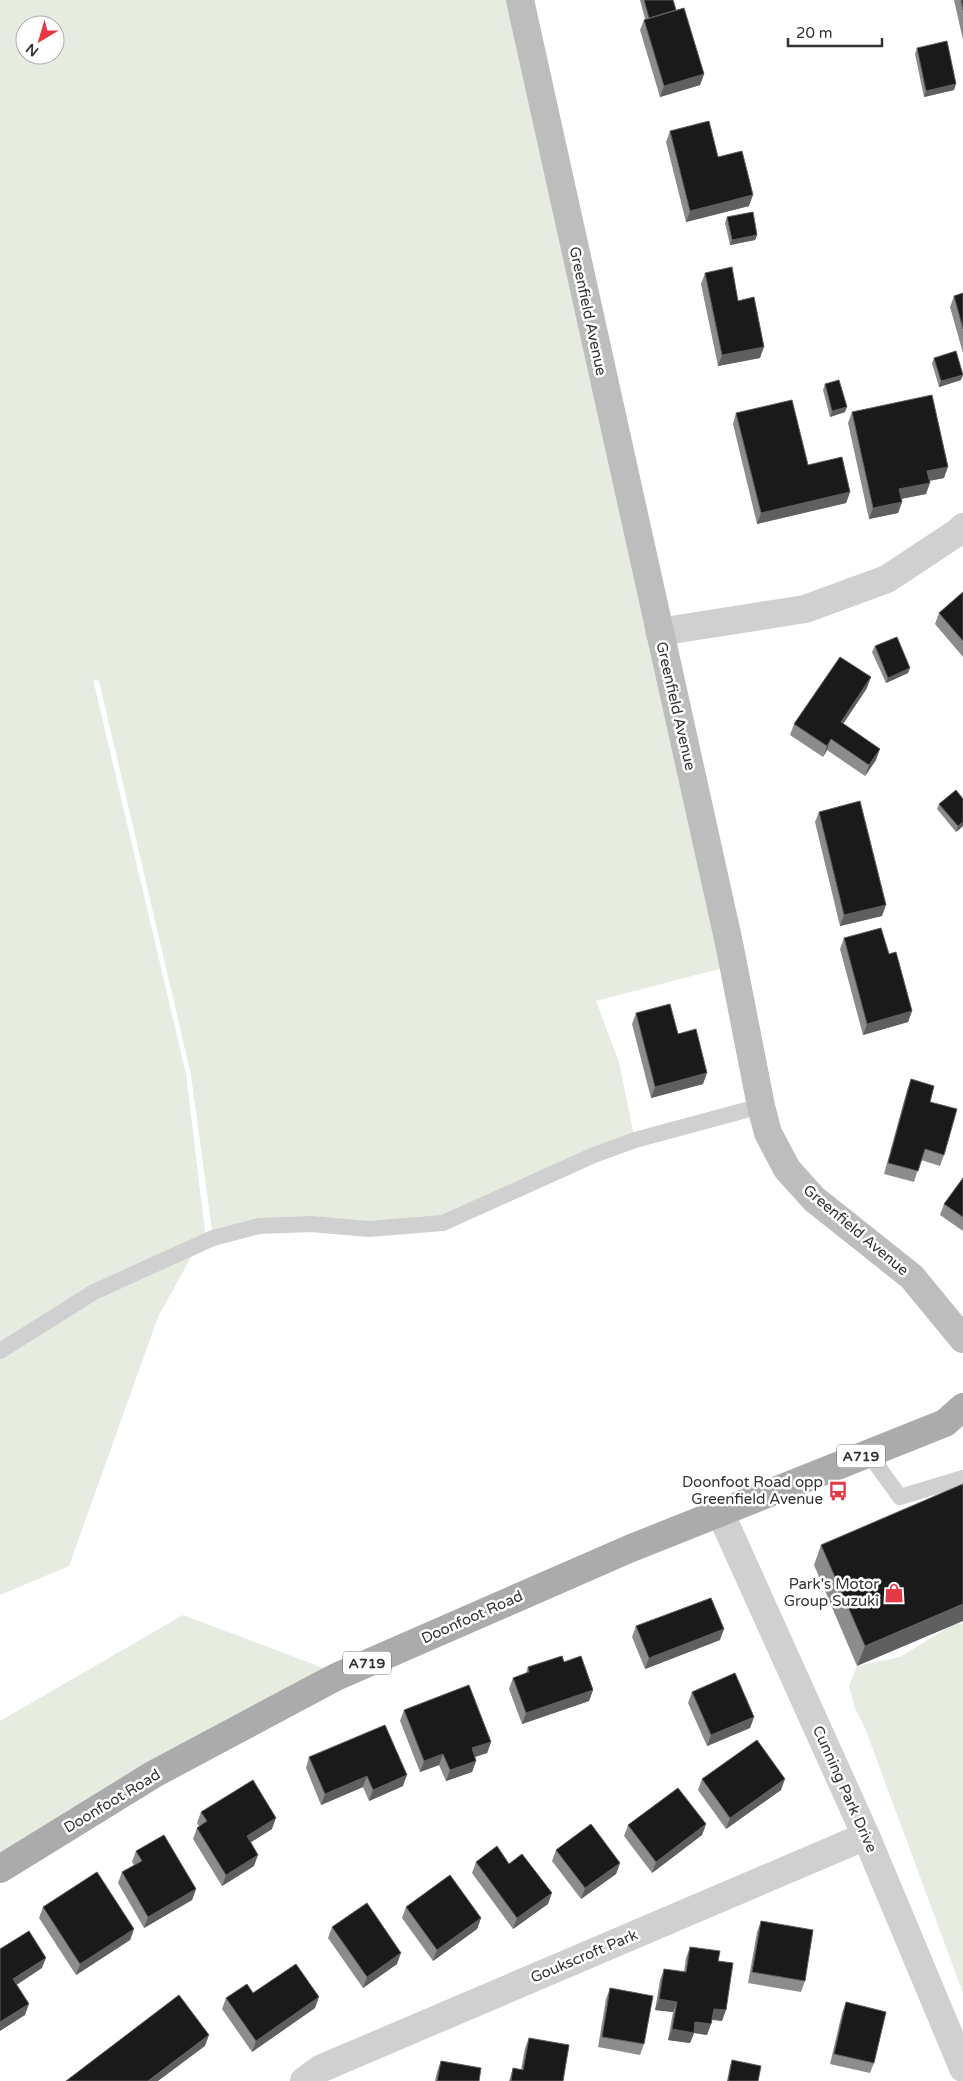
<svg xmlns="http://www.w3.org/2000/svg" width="963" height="2081" viewBox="0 0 963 2081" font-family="'Varela Round',sans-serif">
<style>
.green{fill:#e6ecdf;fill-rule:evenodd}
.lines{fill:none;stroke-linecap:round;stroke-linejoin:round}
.lane{stroke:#d0d0d0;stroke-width:16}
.street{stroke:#d0d0d0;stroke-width:28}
.secondary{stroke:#bdbdbd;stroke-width:28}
.primary{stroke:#ababab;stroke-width:28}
.wall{fill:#8c8c8c}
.shaded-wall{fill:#5f5f5f}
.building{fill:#1a1a1a;stroke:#5f5f5f}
.labels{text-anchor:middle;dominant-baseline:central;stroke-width:5;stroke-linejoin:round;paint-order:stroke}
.shield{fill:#fff;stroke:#707070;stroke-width:1}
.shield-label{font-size:14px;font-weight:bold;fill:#333}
.street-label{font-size:15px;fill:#333;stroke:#fff}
.poi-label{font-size:15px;fill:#333;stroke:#fff;text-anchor:end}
</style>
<rect width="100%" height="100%" fill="#fff"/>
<g class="green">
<path d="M0,0h519l215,965 -138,36 23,61 16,78 -192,83 -132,1 -98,14 -22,-163 -92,-394 -6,-2 93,395 19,158 -47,85 -89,249 -69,29zM25,25h30v30h-30z"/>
<path d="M183,1615l151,57 -334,189v-140z"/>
<path d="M963,1623v370l-98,-265 -10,-20 -6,-22 8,-20 43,-9 52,-32z"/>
</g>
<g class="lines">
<g class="lane">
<path d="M0,1351l94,-59 119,-54 46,-12 52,-2 58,5 74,-6 151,-68 41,-15 126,-34"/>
<path d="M868,1453l32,44 63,-19"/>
</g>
<g class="street">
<path d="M659,632l146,-23 82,-30 71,-47 5,-5"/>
<path d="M720,1512l146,324 97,232"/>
<path d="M304,2081l16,-12 546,-233"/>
</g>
<path class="secondary" d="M520,0l209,943 32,163 7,27 19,36 27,30 98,78 51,62"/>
<path class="primary" d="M0,1869l154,-95 182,-97 293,-128 316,-126 18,-16"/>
</g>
<g class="wall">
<path d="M640,0h33l3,10 28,64 -4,11 -40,12 -20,-67 4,-10 1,-1z"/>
<path d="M954,0h9v40z"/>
<path d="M917,48l37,42 -30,7 -9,-43z"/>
<path d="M670,131l48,26 31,49 -63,16 -20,-80z"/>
<path d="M727,217l30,18 -2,5 -25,5 -5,-22z"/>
<path d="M705,273l33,28 22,57 -42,8 -17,-82z"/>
<path d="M963,293v60l-13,-46 4,-11z"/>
<path d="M934,358l27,22 -22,7 -7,-24z"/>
<path d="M825,384l20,28 -15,5 -7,-27z"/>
<path d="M852,412l92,66 -15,3 -3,13 -25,5 1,3 -4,11 -29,6 -21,-96z"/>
<path d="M736,413l72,52 42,27 -4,11 -89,21 -24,-100z"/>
<path d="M963,592v65l-28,-33 4,-11z"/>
<path d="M875,646l33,27 -22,10 -14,-31z"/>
<path d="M867,688l-24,36 33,36 -11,16 -38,-26 -4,7 -33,-22 4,-11z"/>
<path d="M939,804l24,22 -7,6 -19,-23z"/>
<path d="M819,812l63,104 -42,10 -25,-104z"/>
<path d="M844,938l45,16 23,57 -4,11 -45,13 -23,-86z"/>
<path d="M636,1013l42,21 25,50 -52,14 -19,-74z"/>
<path d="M911,1079l19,23 14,53 -4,11 -19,-6 -7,22 -30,-8 23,-84z"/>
<path d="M963,1178v53l-23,-16 4,-11z"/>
<path d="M963,1484l-106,182 -43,-101 7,-20z"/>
<path d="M636,1626l84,14 -75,29 -13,-32z"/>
<path d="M564,1662l29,28 -4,11 -67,23 -13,-35 4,-11 13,-5 2,-6z"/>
<path d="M692,1692l62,25 -4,11 -43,18 -19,-43z"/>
<path d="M404,1710l87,32 -4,11 -12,4 1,4 -4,11 -26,9 -7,-16 -19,7 -20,-51z"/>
<path d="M309,1757l94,29 -34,15 -6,-14 -42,18 -15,-37z"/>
<path d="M702,1779l79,11 -55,39 -28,-39z"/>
<path d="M201,1812l71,17 -21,13 3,24 -32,20 -29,-47 4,-11 2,-2 -2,-3z"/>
<path d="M706,1824l-4,11 -50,38 -28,-37 4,-11z"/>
<path d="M556,1850l64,13 -4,11 -35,25 -29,-38z"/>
<path d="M136,1851l60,38 -4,11 -48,28 -26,-45 4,-11 12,-7 -2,-3z"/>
<path d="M476,1862l33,2 39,40 -35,25 -41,-56z"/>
<path d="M43,1907l91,22 -4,11 -54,35 -37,-57z"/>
<path d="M406,1907l75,11 -4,11 -44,32 -31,-43z"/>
<path d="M761,1921l44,60 -4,11 -53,-9 9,-51z"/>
<path d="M332,1927l65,37 -34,24 -35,-50z"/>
<path d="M690,1947l28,14 4,60 -10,-1 -5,15 -13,-2 -4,10 -22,-3 5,-28 -18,-2 5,-30 4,-11 20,3 2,-14z"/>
<path d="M610,1988l34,56 -4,11 -42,-8 8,-48z"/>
<path d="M253,1993l62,15 -63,44 -30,-43 4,-11z"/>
<path d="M846,2002l28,61 -4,10 -40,-9 12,-51z"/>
<path d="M529,2038l34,43h-54l4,-13 8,2 4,-22z"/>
<path d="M732,2060l26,21h-31l3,-15z"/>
<path d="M441,2061l38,20h-44l2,-9z"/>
</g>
<g class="shaded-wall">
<path d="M704,74l-4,11 -40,12 4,-11z"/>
<path d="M956,84l-2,6 -30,7 2,-6z"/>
<path d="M753,195l-4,11 -63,16 4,-11z"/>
<path d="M757,235l-2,5 -25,5 2,-5z"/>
<path d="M764,347l-4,11 -42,8 4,-11z"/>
<path d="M963,375l-2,5 -22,7 2,-6z"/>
<path d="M847,407l-2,5 -15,5 2,-6z"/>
<path d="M948,467l-4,11 -21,4 4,-11z"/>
<path d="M930,483l-4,11 -31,6 4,-11z"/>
<path d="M850,492l-4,11 -89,21 4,-11z"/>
<path d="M902,502l-4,11 -29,6 4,-11z"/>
<path d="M910,668l-2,5 -22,10 2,-5z"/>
<path d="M871,677l-4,11 -30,45 4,-11z"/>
<path d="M831,739l-4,11 -4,7 4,-11z"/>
<path d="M880,749l-4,11 -11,16 4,-11z"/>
<path d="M963,822v4l-7,6 2,-6z"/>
<path d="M886,905l-4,11 -42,10 4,-11z"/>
<path d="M912,1011l-4,11 -45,13 4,-11z"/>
<path d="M707,1073l-4,11 -52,14 4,-11z"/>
<path d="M963,1604v17l-106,45 8,-20z"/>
<path d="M724,1629l-4,11 -75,29 4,-11z"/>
<path d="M593,1690l-4,11 -67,23 4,-11z"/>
<path d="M754,1717l-4,11 -43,18 4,-11z"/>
<path d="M491,1742l-4,11 -19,6 4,-11z"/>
<path d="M443,1754l-4,11 -19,7 4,-11z"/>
<path d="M476,1761l-4,11 -26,9 4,-11z"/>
<path d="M407,1775l-4,11 -34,15 4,-11z"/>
<path d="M367,1776l-4,11 -42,18 4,-11z"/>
<path d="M785,1779l-4,11 -55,39 4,-11z"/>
<path d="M276,1818l-4,11 -29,18 4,-11z"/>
<path d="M706,1824l-4,11 -50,38 4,-11z"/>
<path d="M258,1855l-4,11 -32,20 4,-11z"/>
<path d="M620,1863l-4,11 -35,25 4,-11z"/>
<path d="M196,1889l-4,11 -48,28 4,-11z"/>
<path d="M552,1893l-4,11 -35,25 4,-11z"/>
<path d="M481,1918l-4,11 -44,32 4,-11z"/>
<path d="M134,1929l-4,11 -54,35 4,-11z"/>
<path d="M401,1953l-4,11 -34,24 4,-11z"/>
<path d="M46,1958l-4,10 -33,22 4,-11z"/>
<path d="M319,1997l-4,11 -63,44 4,-11z"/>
<path d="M659,1999l18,3 -4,10 -18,-2z"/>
<path d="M29,2004l-4,11 -25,16v-9z"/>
<path d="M714,2009l12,1 -4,11 -12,-2z"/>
<path d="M695,2022l16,2 -4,11 -13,-2 -4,10 -22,-3 4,-11z"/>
<path d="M209,2035l-4,11 -47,35h-10z"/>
</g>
<g class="building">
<path d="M644,0h29l3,10 -27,8z"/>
<path d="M961,0h2v10z"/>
<path d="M684,8l20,66 -40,12 -20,-66z"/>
<path d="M947,41l9,43 -30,7 -9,-43z"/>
<path d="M709,121l9,36 24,-6 11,44 -63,16 -20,-80z"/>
<path d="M753,212l4,23 -25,5 -5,-23z"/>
<path d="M732,267l6,34 16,-4 10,50 -42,8 -17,-82z"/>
<path d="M963,293v36l-9,-33z"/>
<path d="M956,351l7,24 -22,6 -7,-23z"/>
<path d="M839,380l8,27 -15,4 -7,-27z"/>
<path d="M932,395l16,72 -21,4 3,12 -31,6 3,13 -29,6 -21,-96z"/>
<path d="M792,400l16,65 34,-8 8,35 -89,21 -25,-100z"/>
<path d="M963,592v49l-24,-28z"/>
<path d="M897,637l13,31 -22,10 -13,-32z"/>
<path d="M840,657l31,20 -30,45 39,27 -11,16 -38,-26 -4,7 -33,-22z"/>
<path d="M956,790l7,9v23l-5,4 -19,-22z"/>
<path d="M860,801l26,104 -42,10 -25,-103z"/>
<path d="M881,928l8,26 7,-2 16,59 -45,13 -23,-86z"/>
<path d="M670,1004l8,30 18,-5 11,44 -52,14 -19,-74z"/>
<path d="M911,1079l23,7 -4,16 27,7 -13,46 -19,-6 -7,22 -30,-8z"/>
<path d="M963,1178v39l-19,-13z"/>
<path d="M963,1484v120l-98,42 -44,-101z"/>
<path d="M711,1598l13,31 -75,29 -13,-32z"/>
<path d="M562,1656l2,6 17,-6 12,34 -67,23 -13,-35 16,-6 -1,-5z"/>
<path d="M735,1673l19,44 -43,18 -19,-43z"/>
<path d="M469,1685l22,57 -19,6 4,13 -26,9 -7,-16 -19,7 -20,-51z"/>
<path d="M385,1725l22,50 -34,15 -6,-14 -42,18 -16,-37z"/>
<path d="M757,1740l28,39 -55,39 -28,-39z"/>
<path d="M253,1780l23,38 -29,18 11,19 -32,20 -29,-47 10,-7 -6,-9z"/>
<path d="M678,1788l28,36 -50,38 -28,-37z"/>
<path d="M591,1824l29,39 -35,25 -29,-38z"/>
<path d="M164,1835l32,54 -48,28 -26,-45 20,-11 -6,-10z"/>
<path d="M497,1846l12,18 13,-10 30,39 -35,25 -41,-56z"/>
<path d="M97,1872l37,57 -54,35 -37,-57z"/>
<path d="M450,1875l31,43 -44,32 -31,-43z"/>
<path d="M367,1903l34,50 -34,24 -35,-50z"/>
<path d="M761,1921l52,9 -8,51 -53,-9z"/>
<path d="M29,1931l17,27 -33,21 16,25 -29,18v-73z"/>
<path d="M690,1947l30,4 -2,10 15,2 -7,47 -12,-1 -3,15 -16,-2 -1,11 -22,-4 5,-27 -18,-3 5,-30 22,3z"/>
<path d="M296,1964l23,33 -63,44 -30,-43 21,-14 6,9z"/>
<path d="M610,1988l43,8 -9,48 -42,-7z"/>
<path d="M179,1995l30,40 -61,46h-82z"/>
<path d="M846,2002l40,10 -12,51 -40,-9z"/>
<path d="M529,2038l40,7 -6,36h-52l2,-13 10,2z"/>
<path d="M732,2060l29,6 -3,15h-30z"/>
<path d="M441,2061l40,7 -2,13h-42z"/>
</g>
<defs>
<symbol id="bus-bare" viewBox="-9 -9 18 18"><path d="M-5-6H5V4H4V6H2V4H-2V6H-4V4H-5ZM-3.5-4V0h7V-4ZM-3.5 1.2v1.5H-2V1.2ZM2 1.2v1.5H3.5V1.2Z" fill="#e63946" stroke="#fff" stroke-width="2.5" paint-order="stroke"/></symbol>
<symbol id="shop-bare" viewBox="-9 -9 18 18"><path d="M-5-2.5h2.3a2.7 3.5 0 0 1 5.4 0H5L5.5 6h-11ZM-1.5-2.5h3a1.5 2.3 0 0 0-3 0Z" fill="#e63946" stroke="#fff" stroke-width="2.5" paint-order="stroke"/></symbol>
</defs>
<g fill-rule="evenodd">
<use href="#bus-bare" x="824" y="1477" width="28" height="28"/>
<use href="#shop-bare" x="880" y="1579" width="28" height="28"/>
</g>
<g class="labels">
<g class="shield">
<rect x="837" y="1444.5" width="48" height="23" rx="4"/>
<rect x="343" y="1651.5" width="48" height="23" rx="4"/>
</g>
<g class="shield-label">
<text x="861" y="1456">A719</text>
<text x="367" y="1663">A719</text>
</g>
<g class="street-label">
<text transform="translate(588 311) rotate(78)">Greenfield Avenue</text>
<text transform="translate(676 706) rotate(77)">Greenfield Avenue</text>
<text transform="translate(856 1230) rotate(40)">Greenfield Avenue</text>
<text transform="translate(472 1617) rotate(-24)">Doonfoot Road</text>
<text transform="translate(845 1789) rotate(66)">Cunning Park Drive</text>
<text transform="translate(112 1801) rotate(-31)">Doonfoot Road</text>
<text transform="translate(584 1956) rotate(-23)">Goukscroft Park</text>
</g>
<g class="poi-label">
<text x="823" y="1482">Doonfoot Road opp<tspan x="823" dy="17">Greenfield Avenue</tspan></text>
<text x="879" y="1584">Park's Motor<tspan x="879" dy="17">Group Suzuki</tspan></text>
</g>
</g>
<g transform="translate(40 40) rotate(218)"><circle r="24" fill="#ffffff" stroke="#adadad"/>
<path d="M0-4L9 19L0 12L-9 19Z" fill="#e63946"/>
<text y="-8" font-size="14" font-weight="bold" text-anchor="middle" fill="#333333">N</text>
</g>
<path d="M788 38v8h94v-8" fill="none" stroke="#333333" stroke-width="2.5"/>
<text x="796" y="38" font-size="15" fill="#333333" stroke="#ffffff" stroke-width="4" paint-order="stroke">20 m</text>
</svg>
